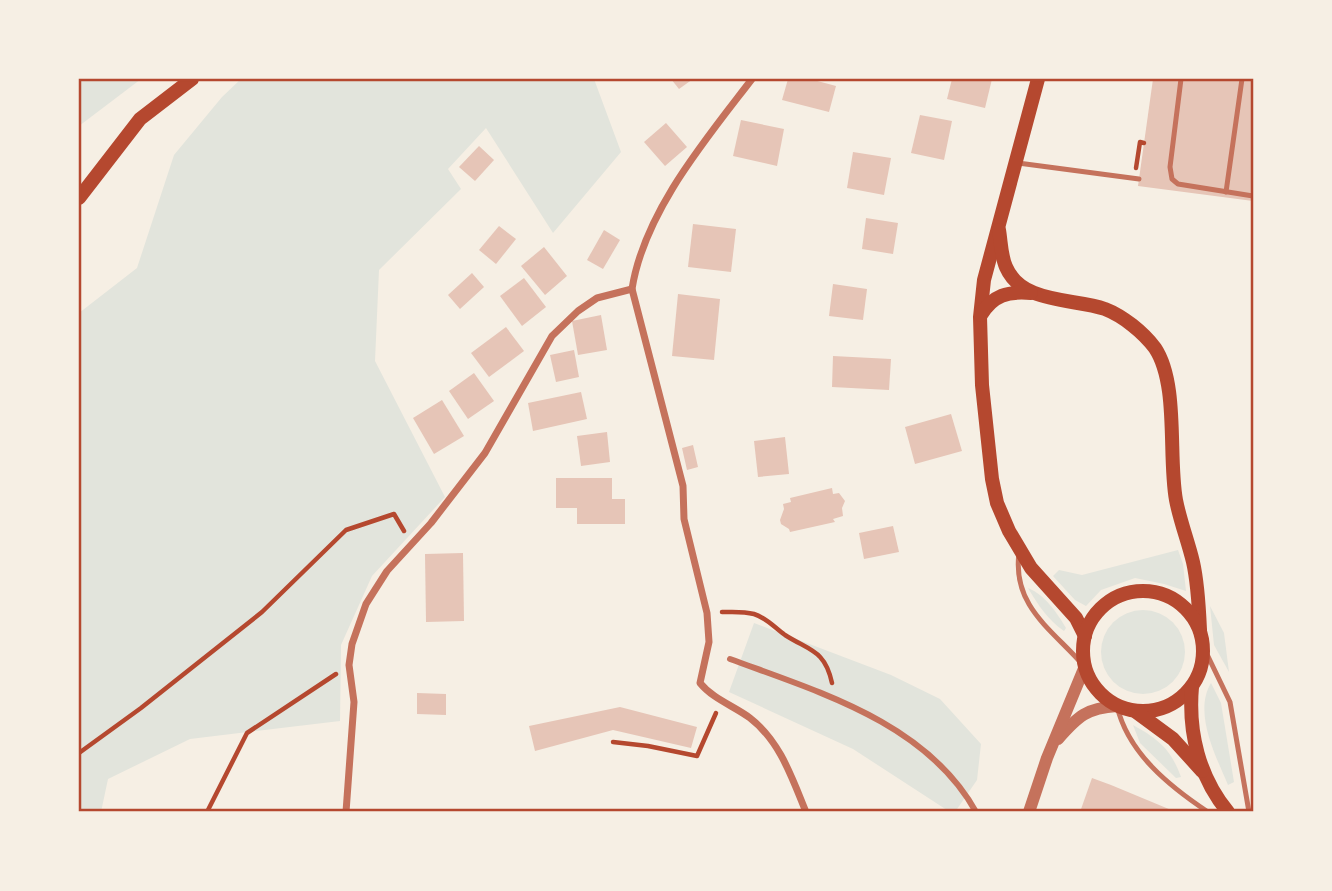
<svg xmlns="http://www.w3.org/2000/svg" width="1332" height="891" viewBox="0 0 1332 891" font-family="'Roboto Serif',serif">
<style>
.green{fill:#e2e4dc}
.building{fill:#e6c5b7}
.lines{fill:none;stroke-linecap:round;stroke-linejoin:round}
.path{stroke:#b5482f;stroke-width:4.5}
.service{stroke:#c5725c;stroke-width:5}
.pedestrian{stroke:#c5725c;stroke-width:6}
.minor{stroke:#c5725c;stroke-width:7}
.tertiary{stroke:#c5725c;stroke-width:12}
.secondary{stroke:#b5482f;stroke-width:14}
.neatline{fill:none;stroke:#b5482f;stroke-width:2.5}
</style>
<rect width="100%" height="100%" fill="#f6efe4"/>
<g class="green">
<path d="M79,79h62l-62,47z"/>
<path d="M241,79h353l27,73 -68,81 -67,-105 -38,41 13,20 -82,81 -4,91 70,136 -73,79 -31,69 -1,76 -150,18 -82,40 -7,33h-22v-499l58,-45 37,-113 48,-58z"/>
<path d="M1178,550l5,14 3,27 -22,-7 -29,-6 -34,12 -15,16 -11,-6 -22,-24 6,-6 23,5z"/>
<path d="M1028,588c17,7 29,25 38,40l-2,3c-16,-11 -26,-26 -36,-43z"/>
<path d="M1210,606l14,27 5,39 -15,-27z"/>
<circle cx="1143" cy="652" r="42"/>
<path d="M754,623l137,52 49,24 41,45 -4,36 -22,32h-5l-97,-63 -124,-57z"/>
<path d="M1211,683l10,20 13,79 -6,3c-12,-29 -35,-72 -17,-102z"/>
<path d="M1133,725c25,14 38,24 48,52l-5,1 -36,-35z"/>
</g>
<g class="building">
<path d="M671,79h22l-14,10z"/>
<path d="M788,79h22l26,7 -7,26 -47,-12z"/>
<path d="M952,79h40l-7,29 -38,-9z"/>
<path d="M1153,79h100v122l-115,-15z"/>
<path d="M920,115l32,6 -8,39 -33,-7z"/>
<path d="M741,120l43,9 -7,37 -44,-10z"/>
<path d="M666,123l21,24 -22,19 -21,-24z"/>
<path d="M479,146l15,14 -19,21 -16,-14z"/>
<path d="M853,152l38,6 -7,37 -37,-7z"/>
<path d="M866,218l32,5 -5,31 -31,-5z"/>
<path d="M693,224l43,5 -5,43 -43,-5z"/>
<path d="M499,226l17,13 -20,25 -17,-14z"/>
<path d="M604,230l16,10 -17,29 -16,-9z"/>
<path d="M544,247l23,29 -22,19 -24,-29z"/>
<path d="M472,273l12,14 -24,22 -12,-14z"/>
<path d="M524,278l22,29 -24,19 -22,-30z"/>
<path d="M833,284l34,5 -4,31 -34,-4z"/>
<path d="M678,294l42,5 -6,61 -42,-4z"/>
<path d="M601,315l6,35 -29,5 -6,-34z"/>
<path d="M506,327l18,24 -35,26 -18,-24z"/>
<path d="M574,350l5,27 -23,5 -6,-27z"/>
<path d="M833,356l58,3 -2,31 -57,-3z"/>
<path d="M474,373l20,28 -26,18 -19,-28z"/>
<path d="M581,392l6,27 -54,12 -5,-28z"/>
<path d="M442,400l22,36 -30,18 -21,-36z"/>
<path d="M951,414l11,37 -47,13 -10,-37z"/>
<path d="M607,432l3,30 -29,4 -4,-30z"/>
<path d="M785,437l4,37 -31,3 -4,-36z"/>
<path d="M693,445l5,22 -11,3 -5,-22z"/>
<path d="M556,478h56v21h13v25h-48v-16h-21z"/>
<path d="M832,488l1,6 6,-1 6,8 -3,7 1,8 -10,3 2,3 -45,10 -1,-3 -8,-5 -1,-4 4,-11 -1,-5 8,-2 -1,-4z"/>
<path d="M893,526l6,26 -35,7 -5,-26z"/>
<path d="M463,553l1,68 -38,1 -1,-68z"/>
<path d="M417,693l29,1v21l-29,-1z"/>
<path d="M620,707l77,20 -6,21 -78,-18 -78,21 -6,-25z"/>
<path d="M1092,778l19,7 65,27h-96z"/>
</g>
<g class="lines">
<g class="path">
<path d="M1136,168l4,-26 4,1"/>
<path d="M722,612c10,0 21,-1 32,2 13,4 21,14 31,21 25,16 40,15 47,48"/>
<path d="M613,742l35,4 49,10 19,-43"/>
<path d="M79,753l62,-45 121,-96 84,-82 48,-16 10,17"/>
<path d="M207,812l40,-79 89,-59"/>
</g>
<g class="service">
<path d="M1181,79l-11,88 2,12 6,5 75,12"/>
<path d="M1018,163l121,16"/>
<path d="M1226,192l16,-113"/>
<path d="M1019,553c-7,54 34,77 65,113"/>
<path d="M1203,646l27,56 19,110"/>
<path d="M1117,706c11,47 52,80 91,106"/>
</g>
<path class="pedestrian" d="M730,659c89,33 197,64 246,153"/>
<g class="minor">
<path d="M752,79c-46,60 -108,133 -120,210l51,197 1,33 23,94 2,29 -9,41c13,16 34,23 50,35 30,23 42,60 56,94"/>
<path d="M346,812l8,-110 -5,-37 3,-21 14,-40 21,-33 44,-48 54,-70 67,-117 26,-25 19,-13 35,-9"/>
</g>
<g class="tertiary">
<path d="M1058,739c20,-23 29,-31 59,-33"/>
<path d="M1029,812l18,-54 38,-92"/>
</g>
<g class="secondary">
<path d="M1038,79l-54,201 -4,37 2,68 10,94 5,24 12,28 22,37 45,50 9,18"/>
<path d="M79,198l61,-79 52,-40"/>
<path d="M999,230c2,12 2,26 7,37 16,37 67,31 99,42 18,7 38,23 50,39 24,36 13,109 21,152 4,21 12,41 17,62 5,22 6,46 7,68"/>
<path d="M981,315c12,-20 27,-24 50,-22"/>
<circle cx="1143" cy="651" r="60"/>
<path d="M1192,687c-4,45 7,90 36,125"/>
<path d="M1135,711l38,28 29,32"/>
</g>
</g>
<rect width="1332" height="891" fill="none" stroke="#f6efe4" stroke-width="161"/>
<rect x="80" y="80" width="1172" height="730" class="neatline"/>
</svg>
